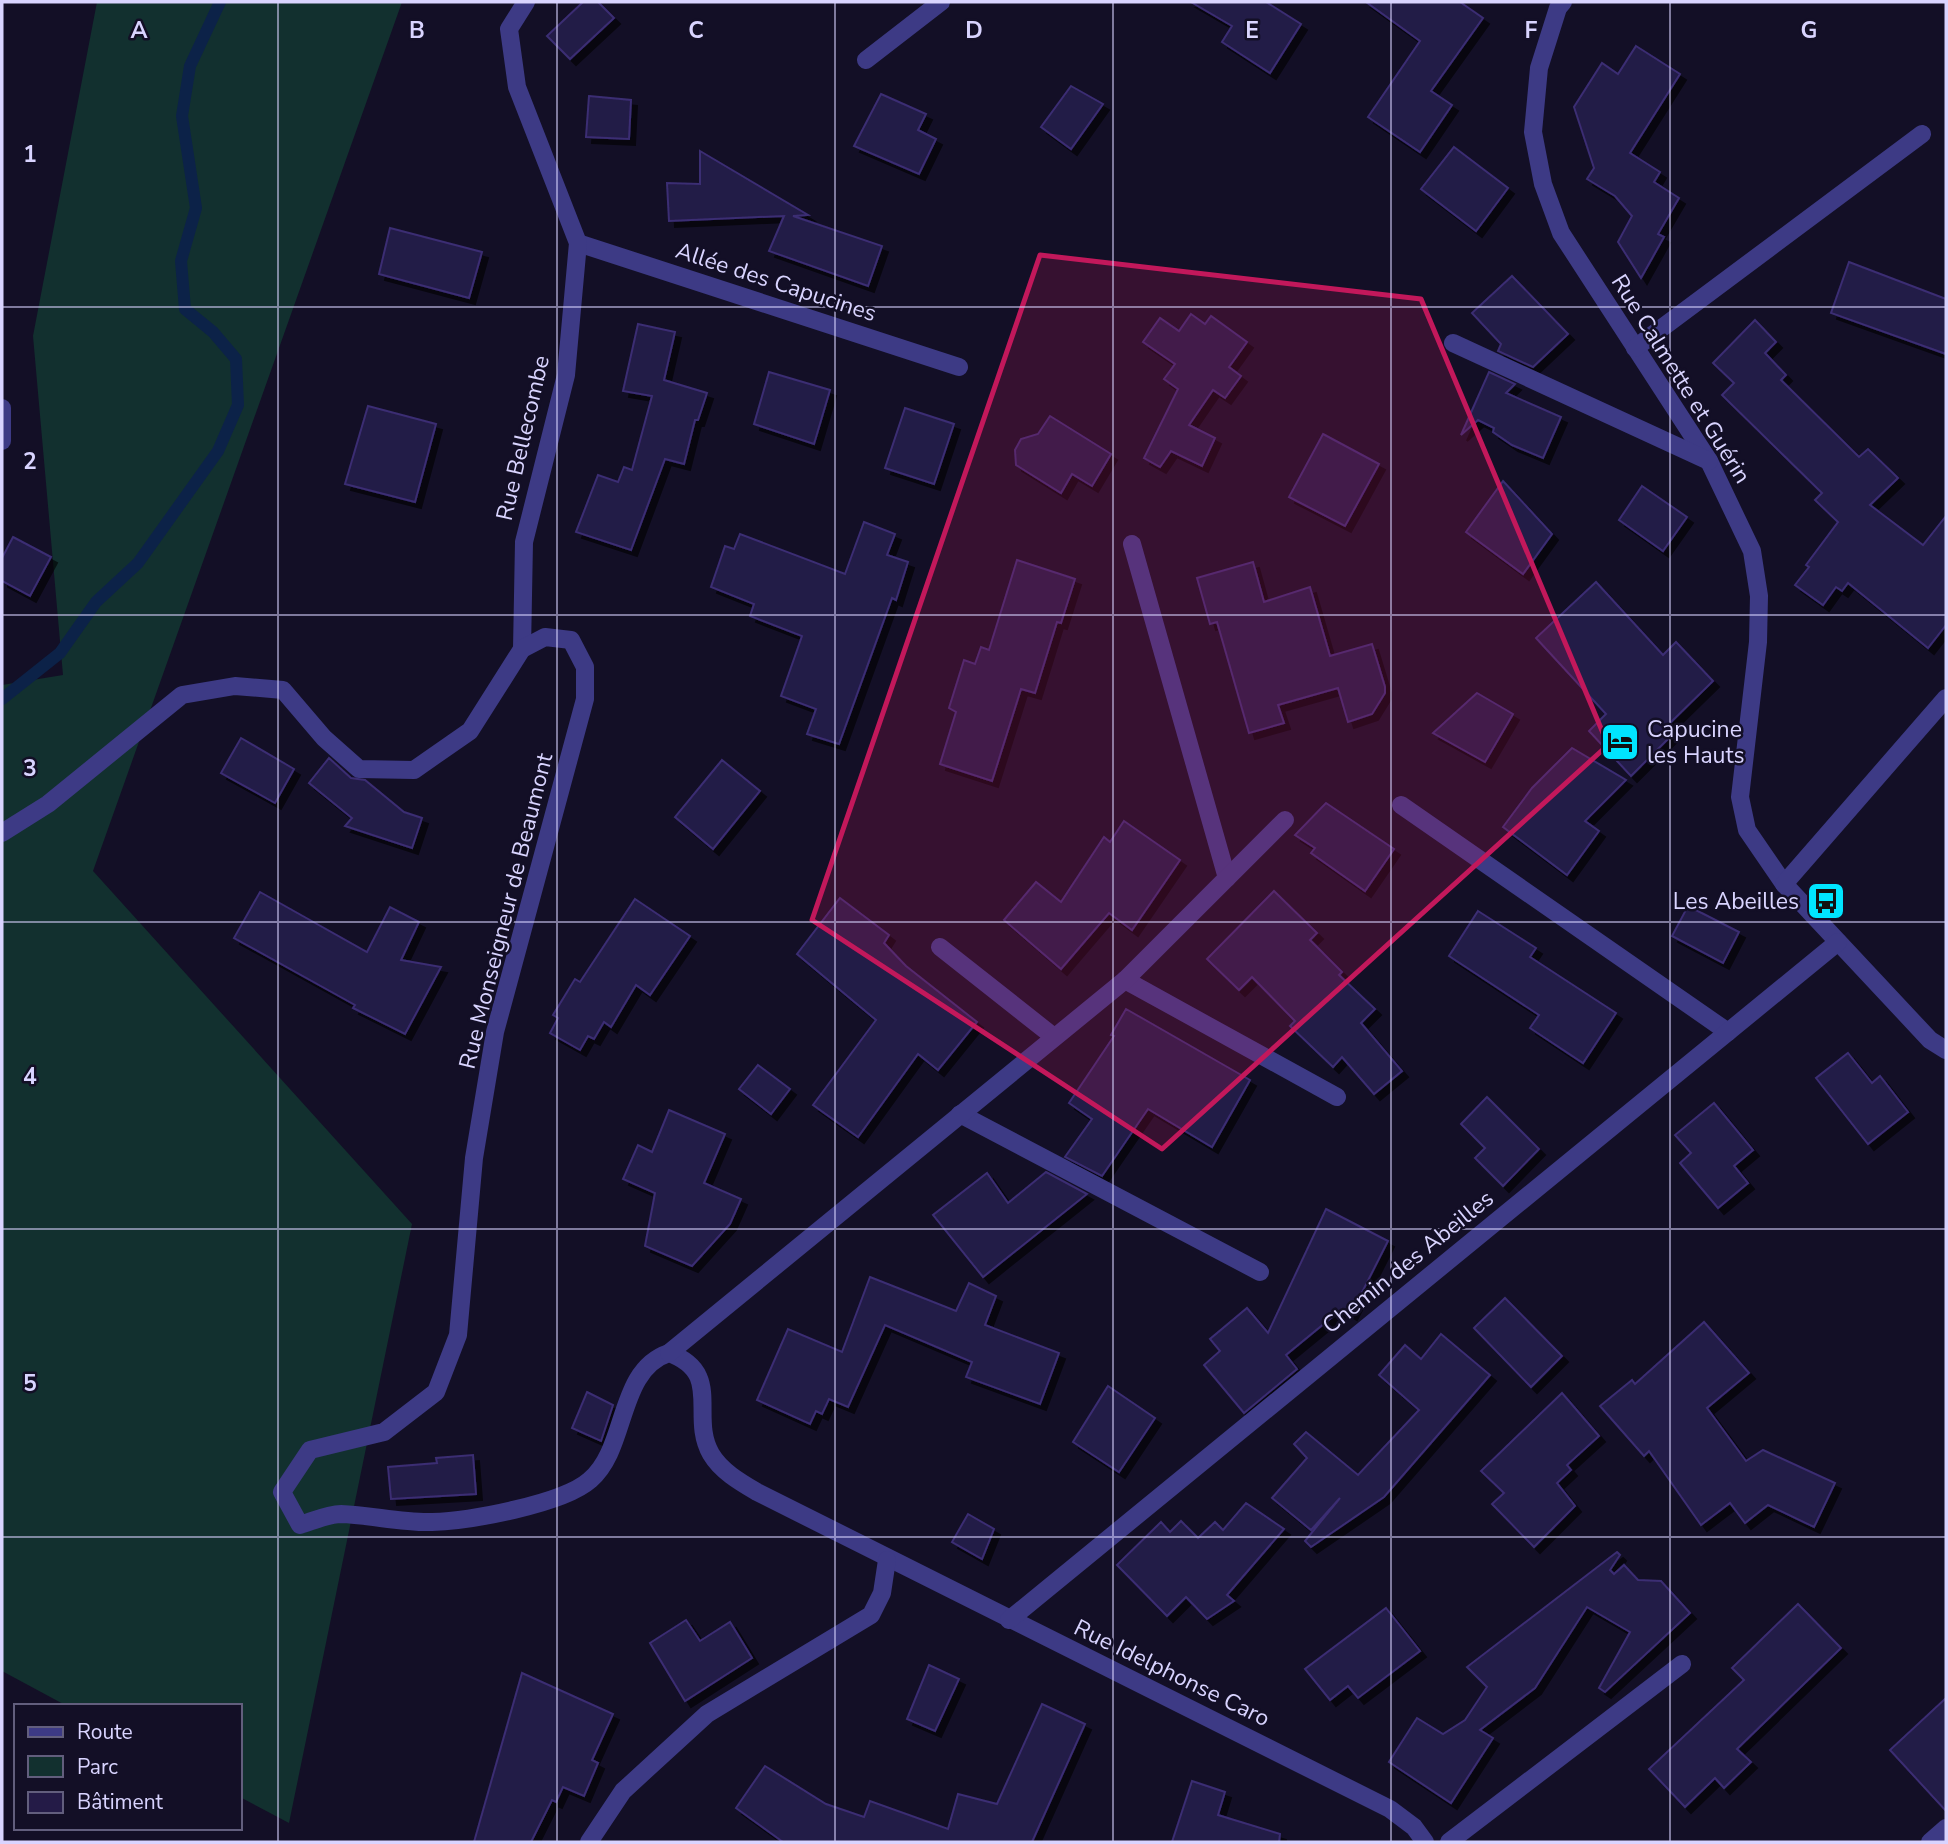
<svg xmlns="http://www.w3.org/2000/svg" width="1948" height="1844" viewBox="0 0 1948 1844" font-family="'Nunito Sans',sans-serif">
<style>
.green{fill:#12302f}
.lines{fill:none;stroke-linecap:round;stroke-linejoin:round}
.stream{stroke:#0c2248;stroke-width:12}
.building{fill:#241b47;stroke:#3b2d73;stroke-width:2;filter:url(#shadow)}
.street{stroke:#3d3a85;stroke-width:18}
.marked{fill:#c2185b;fill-opacity:0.2;stroke:#c2185b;stroke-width:5;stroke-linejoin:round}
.grid{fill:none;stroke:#d9d4ff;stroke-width:2;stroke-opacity:0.55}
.labels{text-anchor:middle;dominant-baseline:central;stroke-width:5;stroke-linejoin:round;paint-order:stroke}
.street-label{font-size:23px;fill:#d9d4ff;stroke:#130f26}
.poi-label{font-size:23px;fill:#d9d4ff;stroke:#130f26;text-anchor:start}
.grid-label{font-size:23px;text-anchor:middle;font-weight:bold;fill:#d9d4ff;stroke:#130f26;stroke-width:5;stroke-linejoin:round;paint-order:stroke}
</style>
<defs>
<filter id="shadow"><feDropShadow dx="6" dy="6" stdDeviation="0" flood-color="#0009"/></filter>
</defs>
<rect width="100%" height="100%" fill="#130f26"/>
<path class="green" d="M97,2h305l-309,869 319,353 -123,599 -49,-26v-91h-173l-65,-35v-986l61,-10 -30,-339z"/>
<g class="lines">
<path class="stream" d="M2,699l58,-46 36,-51 42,-39 80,-112 20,-46 -2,-46 -23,-27 -28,-23 -4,-48 15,-53 -14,-92 8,-50 30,-64"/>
</g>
<g class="building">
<path d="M583,2h15l16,16 -44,41 -23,-23z"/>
<path d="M1191,2h75l35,22 -31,49 -48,-31 10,-16z"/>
<path d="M1366,2h94l23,16 -52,73 21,14 -32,47 -52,-35 52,-76z"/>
<path d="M1636,46l44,28 -50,79 30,19 -6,10 25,16 -21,36 6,3 -23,41 -23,-36 14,-26 -17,-20 -28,-17 7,-11 -20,-61 28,-44 16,11z"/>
<path d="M1071,86l32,18 -32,45 -30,-22z"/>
<path d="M881,94l45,20 -8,16 18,9 -17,35 -65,-28z"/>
<path d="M589,96l42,4 -2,39 -43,-2z"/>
<path d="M1454,147l54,41 -32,43 -55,-42z"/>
<path d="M700,151l108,64 -15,1 89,30 -14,40 -99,-35 15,-35 -115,5 -2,-38 33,1z"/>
<path d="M390,228l92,24 -13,46 -90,-24z"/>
<path d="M1849,262l97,37v55l-115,-41z"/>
<path d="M1512,276l56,58 -35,33 -35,-16 3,-7 -29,-31z"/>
<path d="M1191,314l14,10 6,-8 36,26 -18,25 12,9 -16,22 -12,-8 -24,35 26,13 -13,28 -31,-15 -11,16 -16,-9 34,-69 -14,-10 11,-15 -32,-22 17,-24 19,13z"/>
<path d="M1755,320l21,22 -11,11 21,22 -5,5 78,77 9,-8 30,29 -28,27 53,40 23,-29v109l-18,23 -80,-65 -6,8 -6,-4 -13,18 -28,-20 14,-18 -3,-2 32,-43 -23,-22 7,-7 -100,-98 12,-12 -21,-20z"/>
<path d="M638,324l37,8 -11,48 43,13 -9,27h-3l-11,44 -19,-5 -34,91 -55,-18 22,-57 20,7 6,-15 8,3 20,-74 -29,-5z"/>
<path d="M769,372l61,18 -16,54 -60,-20z"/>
<path d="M1489,372l26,12 -9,9 55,24 -18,41 -31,-13 -19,-13 1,-4 -16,-8 -17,15z"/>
<path d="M368,406l68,18 -21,78 -70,-18z"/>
<path d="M905,408l49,16 -20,60 -49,-16z"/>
<path d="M1050,416l61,38 -19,32 -20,-12 -11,19 -45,-28 -1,-15 6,-11 17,-5z"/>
<path d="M1323,434l56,30 -34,62 -56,-29z"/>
<path d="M1503,481l49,53 -29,40 -57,-42z"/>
<path d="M1642,486l45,31 -24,34 -44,-31z"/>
<path d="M864,522l31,12 -8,21 21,7 -12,38 -4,-2 -53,146 -32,-10 9,-25 -35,-13 21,-60 -52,-20 4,-12 -43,-17 14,-41 9,3 6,-15 105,40z"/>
<path d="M13,537l38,20 -21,39 -28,-15v-23z"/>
<path d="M1017,560l58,19 -14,44 -4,-1 -22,71 -14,-4 -29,92 -52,-17 16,-52 -7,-4 15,-48 11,4 6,-17 8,3z"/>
<path d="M1253,562l11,40 46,-15 20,69 42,-12 13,43v6l-13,21 -24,8 -10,-34 -60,17 6,18 -35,10 -32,-111 -7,2 -13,-46z"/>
<path d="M1596,582l67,73 13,-13 37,39 -43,42 4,10 -43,43 -42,-45 17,-17 -70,-76z"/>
<path d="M1477,693l36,21 -28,48 -52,-29z"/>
<path d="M241,738l53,31 -19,34 -54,-30z"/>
<path d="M1572,748l54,32 -41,41 14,10 -32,44 -64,-48 29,-39z"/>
<path d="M329,758l22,20 14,2 39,32 18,6 -10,30 -67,-22 7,-8 -43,-35z"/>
<path d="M722,760l38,31 -47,58 -38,-32z"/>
<path d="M1326,803l68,46 -29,42 -54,-38 4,-5 -20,-13z"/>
<path d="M1124,821l56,39 -48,70 -23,-17 -48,56 -57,-49 32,-38 25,20 43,-65 6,5z"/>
<path d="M1274,891l43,42 -7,7 32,32 -3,3 36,34 -14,14 41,48 -28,23 -32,-37 -9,10 -43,-41 5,-5 -43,-44 -13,13 -32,-31z"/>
<path d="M260,892l107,60 23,-45 29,15 -18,38 40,7 -36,67 -52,-26 2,-3 -121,-67z"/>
<path d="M840,898l49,37 -5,8 22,23 71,56 -39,48 -20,-16 -60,83 -45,-32 63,-85 -79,-66z"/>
<path d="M635,899l55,37 -40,59 -14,-10 -25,42 -7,-5 -10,17 -6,-3 -8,14 -30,-17 8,-15 -5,-3 22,-36 5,3z"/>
<path d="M1688,906l51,26 -16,31 -51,-27z"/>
<path d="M1478,911l58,37 -6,9 86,56 -33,50 -53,-35 9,-13 -90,-59z"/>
<path d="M1126,1009l124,71 -38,67 -64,-38 -46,67 -37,-19 27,-38 -23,-16 45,-67 -3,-1z"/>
<path d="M1848,1053l24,30 8,-7 28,36 -40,32 -52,-66z"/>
<path d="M758,1065l32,24 -19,25 -32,-25z"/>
<path d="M1487,1097l52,52 -36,37 -28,-28 10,-10 -24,-24z"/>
<path d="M1714,1103l39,47 -19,16 14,17 -30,25 -38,-45 11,-10 -16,-18z"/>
<path d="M669,1110l56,24 -21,49 37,16 -11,25 -38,42 -47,-20 10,-53 -32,-14 15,-34 14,7z"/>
<path d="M1046,1172l41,22 -104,83 -50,-62 54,-42 21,30z"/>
<path d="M1326,1209l62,32 -37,73 -9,-5 -56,46 11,14 -53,44 -40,-48 16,-14 -10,-12 37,-31 21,25z"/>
<path d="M870,1277l86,34 13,-28 27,13 -11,29 74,28 -19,51 -74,-27 6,-15 -87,-37 -37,82 -19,-8 -7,15 -6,-3 -6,13 -53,-24 31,-71 54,23z"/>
<path d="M1505,1298l57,58 -31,31 -57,-59z"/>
<path d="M1704,1322l45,51 -42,35 39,53 17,-11 72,33 -21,44 -46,-22 -23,18 -15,-20 -29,22 -52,-74 -5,5 -44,-50 32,-26 3,4z"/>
<path d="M1441,1334l49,41 -106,122 -73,50 -6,-6 35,-43 -29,32 -39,-32 35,-40 -13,-14 12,-12 52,43 61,-65 -40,-35 26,-30 16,14z"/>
<path d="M1108,1386l47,32 -36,54 -46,-30z"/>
<path d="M587,1392l26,13 -12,36 -29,-13z"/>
<path d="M1562,1393l37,43 -32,29 4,5 -14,13 18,23 -41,41 -42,-43 12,-11 -23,-22z"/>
<path d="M473,1455l3,39 -85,5 -3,-32 49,-4 -1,-5z"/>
<path d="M1246,1503l38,26 -57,66 7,6 -27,18 -21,-22 -19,19 -50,-51 44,-43 9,10 11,-11 17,17 17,-16 8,8z"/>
<path d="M968,1514l26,15 -12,30 -30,-17z"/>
<path d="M1617,1552l3,3 -10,15 4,4 10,-9 14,15 23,1 29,32 -85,79 -6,-4 31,-56 -43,-25 -52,81 -55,42 13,8 -42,65 -62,-41 28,-44 26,16 22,-14 22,-33 -20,-20z"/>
<path d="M1798,1604l43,44 -104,101 14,13 -27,26 -9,-10 -30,29 -36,-38 95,-89 -12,-12z"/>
<path d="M1386,1608l34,43 -62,47 -10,-12 -18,14 -25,-31z"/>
<path d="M686,1620l14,21 30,-19 22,36 -67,43 -35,-58z"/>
<path d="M929,1665l30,14 -24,52 -28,-12z"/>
<path d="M522,1673l91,41 -21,46 6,3 -14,33 -21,-9 -7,15 -4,-2 -21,42h-57z"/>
<path d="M1946,1698v113l-56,-61z"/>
<path d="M1042,1704l43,20 -53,118h-249l-47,-34 29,-42 61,38 38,13 6,-16 78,28 10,-35 39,10z"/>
<path d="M1192,1781l33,11 -7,23 62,19 -1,8h-107z"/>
</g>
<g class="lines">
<g class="street">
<path d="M1563,2l-5,6 -19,60 -6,64 10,52 18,49 148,228 43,90 7,45 -1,46 -18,155 7,33 37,54 146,156 16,10"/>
<path d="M866,60l75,-58"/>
<path d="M578,243l381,124"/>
<path d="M1453,343l256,118"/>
<path d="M1635,348l287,-214"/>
<path d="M2,408v33"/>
<path d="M1132,544l95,334"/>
<path d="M522,649l2,-107 42,-167 12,-132 -61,-156 -8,-58 17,-27"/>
<path d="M1401,805l327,227"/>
<path d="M2,833l46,-29 134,-109 53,-9 48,4 41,48 35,31 55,1 56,-39 52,-82 23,-12 26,3 14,27v32l-90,333 -21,126 -16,177 -22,57 -52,40 -74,18 -28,42 18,33c13,-4 28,-11 41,-11 30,1 61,9 91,8 37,-1 131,-18 158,-42 38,-32 27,-110 79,-127 55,20 20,63 42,101 10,17 29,28 46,38l633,317 24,18 11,15"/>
<path d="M1784,884l162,-186"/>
<path d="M940,947l114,90"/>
<path d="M1125,980l212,117"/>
<path d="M960,1114l300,158"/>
<path d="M669,1353l456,-373 160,-160"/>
<path d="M1009,1620l829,-678"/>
<path d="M589,1842l34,-51 84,-77 164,-99 11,-22 5,-33"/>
<path d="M1449,1842l233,-178"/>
<path d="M1930,1842l16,-14"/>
</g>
</g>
<path class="marked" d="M1040,255l381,44 187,446 -446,404 -350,-229z"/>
<path class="grid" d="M278,2v1840M557,2v1840M835,2v1840M1113,2v1840M1391,2v1840M1670,2v1840M2,307h1944M2,615h1944M2,922h1944M2,1229h1944M2,1537h1944"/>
<defs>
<symbol id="hotel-square" viewBox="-11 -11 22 22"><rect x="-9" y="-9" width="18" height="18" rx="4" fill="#00e5ff" stroke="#130f26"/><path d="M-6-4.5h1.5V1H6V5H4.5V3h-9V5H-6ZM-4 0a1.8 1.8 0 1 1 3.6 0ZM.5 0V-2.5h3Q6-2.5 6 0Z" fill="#111"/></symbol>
<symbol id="bus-square" viewBox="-11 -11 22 22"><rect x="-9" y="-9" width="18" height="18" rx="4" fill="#00e5ff" stroke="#130f26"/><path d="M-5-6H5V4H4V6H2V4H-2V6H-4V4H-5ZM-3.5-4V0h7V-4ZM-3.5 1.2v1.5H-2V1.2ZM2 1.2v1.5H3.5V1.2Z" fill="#111"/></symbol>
</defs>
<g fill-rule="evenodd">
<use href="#hotel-square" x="1598" y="720" width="44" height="44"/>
<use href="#bus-square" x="1804" y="879" width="44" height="44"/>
</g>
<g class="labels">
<g class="street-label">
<text transform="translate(776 282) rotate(18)">Allée des Capucines</text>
<text transform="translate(1681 379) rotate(58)">Rue Calmette et Guérin</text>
<text transform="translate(523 438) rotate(-77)">Rue Bellecombe</text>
<text transform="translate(506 911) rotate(-76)">Rue Monseigneur de Beaumont</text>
<text transform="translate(1408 1262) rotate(-39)">Chemin des Abeilles</text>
<text transform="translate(1172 1673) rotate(26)">Rue Idelphonse Caro</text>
</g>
<g class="poi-label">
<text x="1647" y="729">Capucine<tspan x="1647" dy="26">les Hauts</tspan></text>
<text x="1799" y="901" text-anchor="end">Les Abeilles</text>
</g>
</g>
<g class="grid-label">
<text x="139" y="38">A</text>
<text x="417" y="38">B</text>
<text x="696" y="38">C</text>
<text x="974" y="38">D</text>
<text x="1252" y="38">E</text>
<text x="1531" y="38">F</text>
<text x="1809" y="38">G</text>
<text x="30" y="162">1</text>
<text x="30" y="469">2</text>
<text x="30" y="776">3</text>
<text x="30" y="1084">4</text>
<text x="30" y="1391">5</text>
</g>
<rect width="1948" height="1844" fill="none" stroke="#d9d4ff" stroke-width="7"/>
<rect x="14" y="1704" width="228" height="126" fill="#130f26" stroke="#625e7d" stroke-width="2"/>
<rect x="28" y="1727" width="35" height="10" fill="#3d3a85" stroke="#625e7d" stroke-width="2"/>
<text x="77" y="1739" font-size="21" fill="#d9d4ff">Route</text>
<rect x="28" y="1756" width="35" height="21" fill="#12302f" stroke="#625e7d" stroke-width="2"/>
<text x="77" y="1774" font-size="21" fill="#d9d4ff">Parc</text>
<rect x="28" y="1792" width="35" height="21" fill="#241b47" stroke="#625e7d" stroke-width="2"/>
<text x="77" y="1809" font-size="21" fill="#d9d4ff">Bâtiment</text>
</svg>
